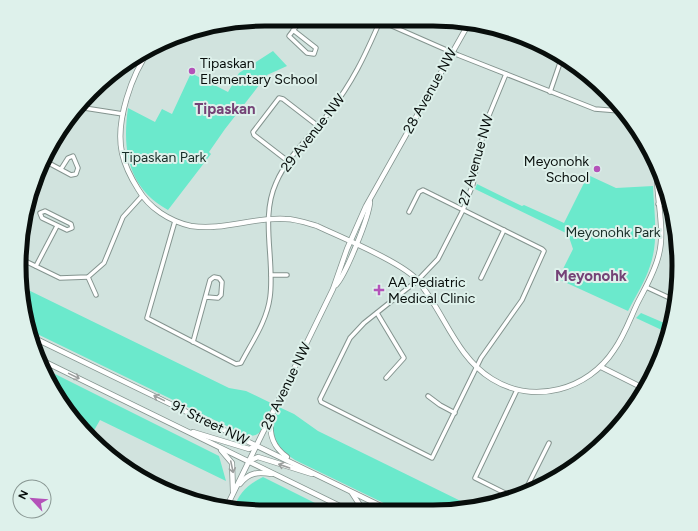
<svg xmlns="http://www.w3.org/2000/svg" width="698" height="531" viewBox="0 0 698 531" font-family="Figtree,sans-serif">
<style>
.green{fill:#6be9cc}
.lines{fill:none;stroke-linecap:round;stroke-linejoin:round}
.street-casing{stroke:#84948f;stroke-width:5.5}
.secondary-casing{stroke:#84948f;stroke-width:6}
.street{stroke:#fff;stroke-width:3.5}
.secondary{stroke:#fff;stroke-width:4.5}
.oneway{stroke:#9c9f9e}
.poi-dot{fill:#b452b9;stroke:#def1eb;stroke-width:1.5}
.labels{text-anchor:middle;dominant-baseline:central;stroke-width:4;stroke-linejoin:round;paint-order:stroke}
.poi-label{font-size:14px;fill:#080e0c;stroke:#def1eb;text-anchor:start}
.street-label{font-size:14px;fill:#080e0c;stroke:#def1eb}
.park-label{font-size:14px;fill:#182e28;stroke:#def1eb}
.neighbourhood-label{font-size:15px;font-weight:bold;fill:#744276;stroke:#def1eb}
.rim{fill:none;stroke:#080e0c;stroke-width:5}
</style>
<rect width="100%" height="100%" fill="#d1e3de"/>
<g class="green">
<path d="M273,51l14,15 -20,9 -42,54 -16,23 2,2 -43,56c-40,-22 -46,-60 -40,-102l27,14 7,-13 10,5 19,-41 37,19 11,-19z"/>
<path d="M588,175l28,13 37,-2c1,26 6,55 -3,80 -5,16 -15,31 -22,45l-70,-32 15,-30 -5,-15 -93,-45 2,-5 45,22 2,-1 40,18z"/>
<path d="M20,286l209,102 17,3 27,13 -13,28c-7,7 -15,3 -23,-1l-208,-101z"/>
<path d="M641,313l28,12 -3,7 -30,-14z"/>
<path d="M49,371l170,85 7,25 -126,-61 -8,14c-13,-13 -47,-42 -43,-63z"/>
<path d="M279,407l15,7 24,17 157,77 -11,2h-66l-103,-50c-22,-14 -28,-29 -16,-53z"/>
<path d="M263,477l66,33h-97c8,-17 14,-25 31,-33z"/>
</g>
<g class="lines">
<defs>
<g id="street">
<path d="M376,19l82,36 137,54 25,2"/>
<path d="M293,30l23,18 -2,6 -7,-1 -18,-17 13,-17"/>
<path d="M550,92l12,-35"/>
<path d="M78,107l45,7"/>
<path d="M43,160l28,15 5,-1 2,-6 -5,-12 -5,2 -7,11"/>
<path d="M289,162l-35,-27 -1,-3 26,-34 4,1 35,27"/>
<path d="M658,204l11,1"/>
<path d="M45,211l26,13 1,4 -5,2 -25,-12 -2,-5z"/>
<path d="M409,212l10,-20 4,-2 119,59 2,2 -22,49 -41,58 -49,100 -111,-56 -1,-3 30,-61 14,-15 54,-43 20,-21 25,-49 10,-26 12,-59 21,-51"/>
<path d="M175,221l-28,97 89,46 5,-1c11,-21 26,-42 29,-66 5,-37 -10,-79 6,-114 11,-26 35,-48 53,-70 24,-32 35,-55 51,-92"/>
<path d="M21,259l39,19 28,-1 16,-14 19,-46 19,-21"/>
<path d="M36,266l21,-40"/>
<path d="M271,275h16"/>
<path d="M88,277l8,18"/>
<path d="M481,278l23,-48"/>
<path d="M646,287l28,13"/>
<path d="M377,313l27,45 -18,20"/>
<path d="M193,342l17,-62 4,-3 5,1 3,4 -1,13 -3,3 -12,-1"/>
<path d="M428,396l12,9 15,8"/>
<path d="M524,493l25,-50"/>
<path d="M515,498l-40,-20 42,-88"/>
</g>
<g id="secondary">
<path d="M150,49c-18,25 -35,72 -28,104 3,13 9,25 16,36 11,19 31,32 53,37 32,5 62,-9 94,-7 11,0 22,4 32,7 23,11 87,37 101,55 26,31 38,76 74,98 42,26 96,11 122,-29 10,-14 16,-31 23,-46 8,-16 18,-32 22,-50 6,-23 -2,-54 -2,-78"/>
<path d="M336,285c10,-11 33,-68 34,-83"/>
<path d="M30,336l359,174"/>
<path d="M39,359l309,151"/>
<path d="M601,367l42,21"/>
<path d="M271,419c-2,16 2,28 16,38"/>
<path d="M193,432l56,17 7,-3"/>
<path d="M221,450l11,13 1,29"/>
<path d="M251,460l7,-3 54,17"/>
<path d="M240,484c9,-12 18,-12 32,-10"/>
<path d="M352,493l11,17"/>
<path d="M226,508l107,-219 14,-40 19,-43 103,-183"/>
</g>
</defs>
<use href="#street" class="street-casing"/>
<use href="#secondary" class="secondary-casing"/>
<use href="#street" class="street"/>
<use href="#secondary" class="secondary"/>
</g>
<defs><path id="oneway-shaft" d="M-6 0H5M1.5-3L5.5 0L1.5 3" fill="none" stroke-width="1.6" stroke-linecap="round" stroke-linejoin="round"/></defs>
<g class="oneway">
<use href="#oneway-shaft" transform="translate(74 376) rotate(26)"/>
<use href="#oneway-shaft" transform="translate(159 398) rotate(-154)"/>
<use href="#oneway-shaft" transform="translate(284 466) rotate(-161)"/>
<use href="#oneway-shaft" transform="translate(232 467) rotate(78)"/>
</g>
<g class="poi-dot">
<circle cx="192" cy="71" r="4"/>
<circle cx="597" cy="169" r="4"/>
<path d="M377 284h4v4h4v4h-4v4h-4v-4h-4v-4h4z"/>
</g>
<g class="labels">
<g class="poi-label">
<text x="200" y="63">Tipaskan<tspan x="200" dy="16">Elementary School</tspan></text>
<text x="589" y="161" text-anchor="end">Meyonohk<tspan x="589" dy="16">School</tspan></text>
<text x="388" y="282">AA Pediatric<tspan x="388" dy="16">Medical Clinic</tspan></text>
</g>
<g class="street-label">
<text transform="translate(430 91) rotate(-61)">28 Avenue NW</text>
<text transform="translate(313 133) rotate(-52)">29 Avenue NW</text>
<text transform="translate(476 160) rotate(-74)">27 Avenue NW</text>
<text transform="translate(286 386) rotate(-64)">28 Avenue NW</text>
<text transform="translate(210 423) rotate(26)">91 Street NW</text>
</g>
<g class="park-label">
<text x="164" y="157">Tipaskan Park</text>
<text x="613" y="232">Meyonohk Park</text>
</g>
<g class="neighbourhood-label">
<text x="225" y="109">Tipaskan</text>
<text x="591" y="276">Meyonohk</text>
</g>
</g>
<path d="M0 0H698V531H0ZM265 26H433A239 239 0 0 1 672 265V266A239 239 0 0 1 433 505H265A239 239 0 0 1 26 266V265A239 239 0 0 1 265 26Z" fill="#def1eb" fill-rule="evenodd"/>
<path class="rim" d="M265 26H433A239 239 0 0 1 672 265V266A239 239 0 0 1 433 505H265A239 239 0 0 1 26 266V265A239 239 0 0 1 265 26Z"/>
<g transform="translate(32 499) rotate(296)"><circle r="19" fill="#def1eb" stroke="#889692"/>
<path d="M0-3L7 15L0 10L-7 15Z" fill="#b452b9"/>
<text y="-6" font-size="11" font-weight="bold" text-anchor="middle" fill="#080e0c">N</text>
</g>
</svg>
